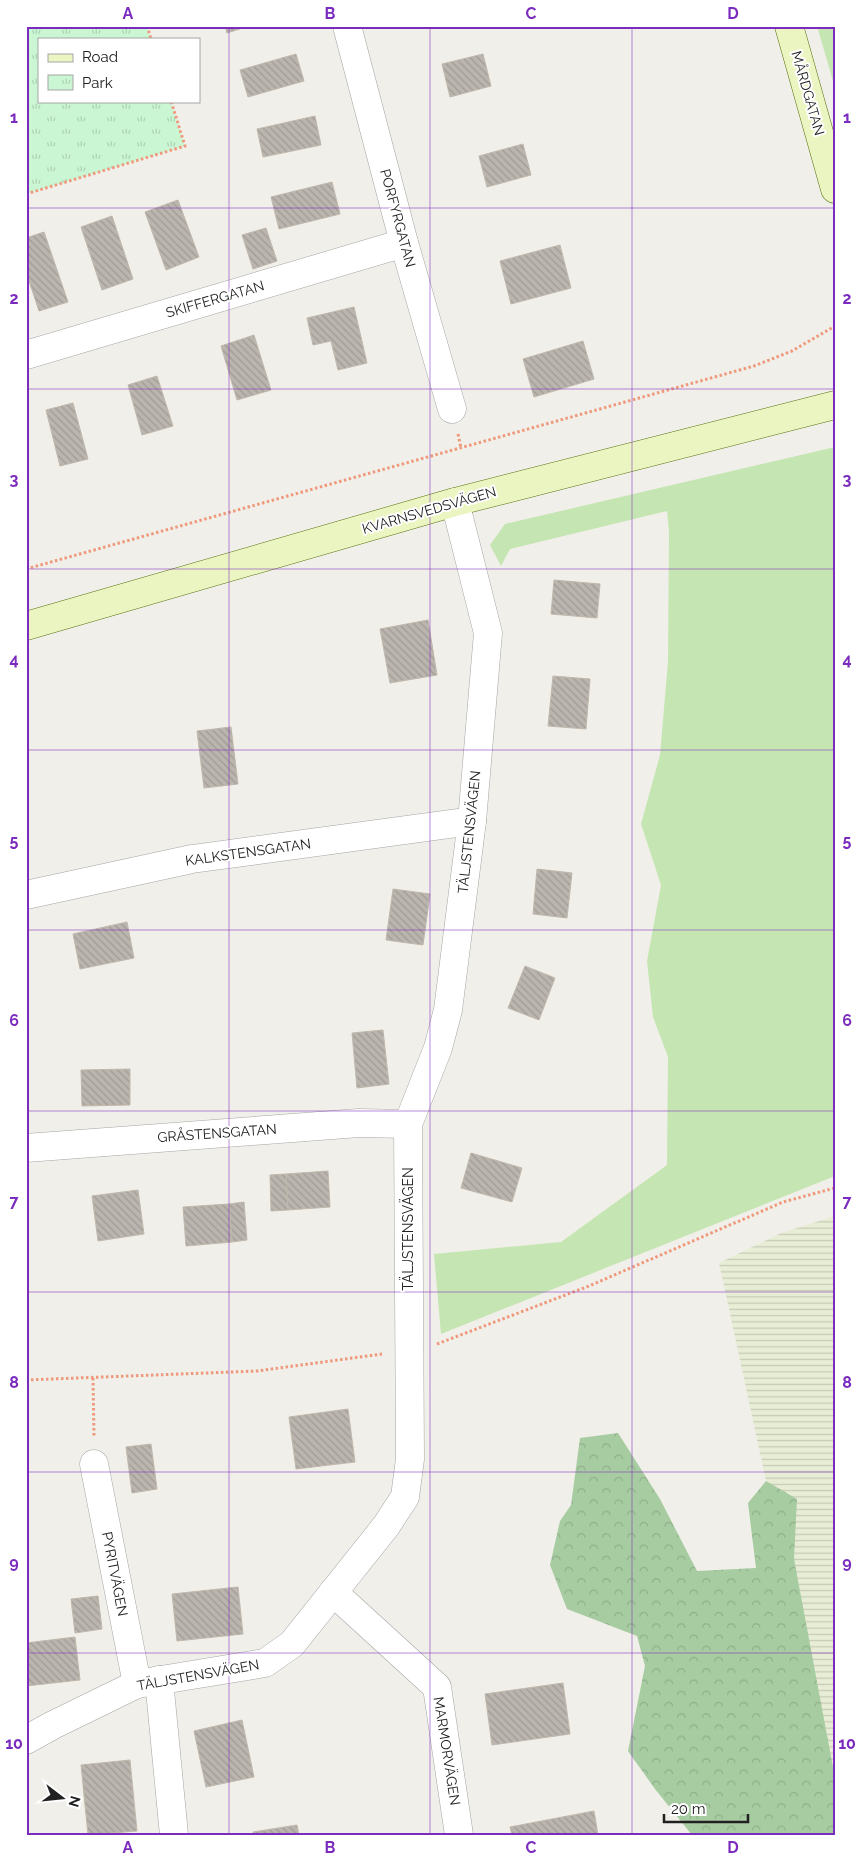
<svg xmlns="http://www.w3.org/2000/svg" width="861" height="1861" viewBox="0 0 861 1861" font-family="Raleway,sans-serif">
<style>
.farmland{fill:url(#farmland-rules)}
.grass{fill:#c5e6b3}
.forest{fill:url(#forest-crowns)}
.park{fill:url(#park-tufts)}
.building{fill:url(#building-back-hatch);stroke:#c1b8ac}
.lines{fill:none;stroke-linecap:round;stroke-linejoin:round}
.street-casing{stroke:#a5a5a5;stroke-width:29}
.secondary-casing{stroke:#58720f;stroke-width:29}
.path{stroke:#ef997c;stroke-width:3;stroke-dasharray:2.5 2.5;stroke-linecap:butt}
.street{stroke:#fff;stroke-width:28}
.secondary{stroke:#ebf5c2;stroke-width:28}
.grid{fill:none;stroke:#7b2cbf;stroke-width:1;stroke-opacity:0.55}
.labels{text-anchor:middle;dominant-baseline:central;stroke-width:4;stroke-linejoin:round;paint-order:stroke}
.street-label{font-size:14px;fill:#212121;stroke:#fff}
.neatline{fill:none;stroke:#7b2cbf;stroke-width:2}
.grid-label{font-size:16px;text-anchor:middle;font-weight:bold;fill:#7b2cbf}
</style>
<defs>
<pattern id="farmland-rules" width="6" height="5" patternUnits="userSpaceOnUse" patternTransform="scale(1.25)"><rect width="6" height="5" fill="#e8edd6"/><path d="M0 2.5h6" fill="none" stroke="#c7cbb7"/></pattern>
<pattern id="forest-crowns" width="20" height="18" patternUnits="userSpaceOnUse" patternTransform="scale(1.25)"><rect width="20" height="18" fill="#a7cca1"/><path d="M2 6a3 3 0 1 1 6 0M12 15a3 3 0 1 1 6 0" fill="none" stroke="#8faf8a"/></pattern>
<pattern id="park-tufts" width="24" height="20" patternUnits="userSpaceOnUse" patternTransform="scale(1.25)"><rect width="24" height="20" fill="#cbf6d4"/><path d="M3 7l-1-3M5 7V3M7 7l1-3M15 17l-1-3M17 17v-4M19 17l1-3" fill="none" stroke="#aed3b6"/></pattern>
<pattern id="building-back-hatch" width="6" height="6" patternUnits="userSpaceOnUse" patternTransform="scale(1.25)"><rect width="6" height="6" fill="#bab5ae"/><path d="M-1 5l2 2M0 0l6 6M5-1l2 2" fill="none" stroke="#a09b95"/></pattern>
</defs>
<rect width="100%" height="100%" fill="#f1efe9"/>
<path class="farmland" d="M835,1216v584l-116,-537 62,-30z"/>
<g class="grass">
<path d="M817,26h18v62z"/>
<path d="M835,447v729l-394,158 -7,-80 127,-12 106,-77 1,-108 -15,-40 -6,-56 14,-76 -20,-61 19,-69 8,-94 1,-129 -2,-21 -157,38 -9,17 -11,-21 15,-21z"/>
</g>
<path class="forest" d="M618,1433l42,66 37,72 59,-3 -8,-65 18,-22 31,18 -3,60 41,219v57h-143l-37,-46 -27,-38 17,-85 -8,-30 -70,-27 -17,-44 10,-44 11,-16 9,-67z"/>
<path class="park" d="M26,26h121l4,13h-112v62h132l14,45 -159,48z"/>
<g class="building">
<path d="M225,26h24l-22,7z"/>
<path d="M296,54l8,27 -56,16 -8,-27z"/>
<path d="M483,54l8,32 -41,11 -8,-33z"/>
<path d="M315,116l6,29 -58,12 -6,-28z"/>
<path d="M523,144l8,31 -44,12 -8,-31z"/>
<path d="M332,182l8,32 -61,15 -8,-32z"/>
<path d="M178,200l21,57 -33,13 -21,-58z"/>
<path d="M112,216l21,63 -31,11 -21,-63z"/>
<path d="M266,228l11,33 -24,8 -11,-34z"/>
<path d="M44,232l24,70 -29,9 -13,-39v-34z"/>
<path d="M560,245l11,43 -60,16 -11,-43z"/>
<path d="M354,307l13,56 -29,7 -7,-29 -18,4 -6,-27z"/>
<path d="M254,335l17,55 -34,10 -16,-54z"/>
<path d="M583,341l11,38 -60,18 -11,-38z"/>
<path d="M157,376l16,50 -31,9 -14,-50z"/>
<path d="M73,403l15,56 -28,7 -14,-56z"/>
<path d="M554,580l46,4 -3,34 -46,-4z"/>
<path d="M428,620l9,55 -47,8 -10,-54z"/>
<path d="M553,676l37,3 -4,50 -38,-3z"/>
<path d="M231,727l7,57 -34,4 -7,-57z"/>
<path d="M537,869l35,4 -5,45 -34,-4z"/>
<path d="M393,889l37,5 -7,51 -37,-5z"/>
<path d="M127,922l7,36 -54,11 -7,-35z"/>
<path d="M525,966l30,12 -16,42 -31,-12z"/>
<path d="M383,1030l6,54 -32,4 -5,-55z"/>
<path d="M130,1069v36l-48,1 -1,-36z"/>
<path d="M471,1153l51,15 -10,34 -51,-14z"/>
<path d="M328,1171l2,36 -42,3 -2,-36z"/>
<path d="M286,1174l2,36 -17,1 -1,-36z"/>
<path d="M138,1190l6,44 -46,7 -6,-45z"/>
<path d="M244,1202l3,38 -15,2 -3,-38z"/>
<path d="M229,1204l3,38 -46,4 -3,-39z"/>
<path d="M348,1409l7,53 -59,7 -7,-52z"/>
<path d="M151,1444l6,45 -25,4 -6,-46z"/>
<path d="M238,1587l5,47 -66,7 -5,-47z"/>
<path d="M98,1596l4,33 -27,4 -4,-34z"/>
<path d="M75,1637l5,43 -54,6v-43z"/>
<path d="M563,1683l7,51 -78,11 -7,-51z"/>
<path d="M242,1720l12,57 -48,10 -12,-56z"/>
<path d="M130,1760l7,71 -49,4 -7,-70z"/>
<path d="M594,1811l4,24h-86l-2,-8z"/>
<path d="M297,1825l2,10h-45l-1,-3z"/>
</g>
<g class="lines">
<defs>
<g id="street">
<path d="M347,26l57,217 48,166"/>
<path d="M26,355l378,-112"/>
<path d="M26,895l166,-36 280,-38"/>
<path d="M26,1148l333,-25 49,1"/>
<path d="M94,1464l43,220"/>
<path d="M333,1592l104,95 22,148"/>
<path d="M159,1680l15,155"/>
<path d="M26,1740l27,-15 84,-41 128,-21 27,-19 94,-118 19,-29 5,-38 -2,-335 30,-76 10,-38 24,-189 16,-188 -33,-131"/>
</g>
<g id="secondary">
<path d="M789,26l46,163"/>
<path d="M26,626l429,-124 380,-97"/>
</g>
</defs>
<use href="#street" class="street-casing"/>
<use href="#secondary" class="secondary-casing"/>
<g class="path">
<path d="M147,26l4,13"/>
<path d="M26,194l159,-48 -14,-45"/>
<path d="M458,434l3,14"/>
<path d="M26,569l728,-203 38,-15 43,-25"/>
<path d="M437,1344l152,-58 194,-84 52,-14"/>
<path d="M93,1378l1,59"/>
<path d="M26,1380l231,-9 125,-17"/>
</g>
<use href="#street" class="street"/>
<use href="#secondary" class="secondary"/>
</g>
<path class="grid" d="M229,26v1809M430,26v1809M632,26v1809M26,208h809M26,389h809M26,569h809M26,750h809M26,930h809M26,1111h809M26,1292h809M26,1472h809M26,1653h809"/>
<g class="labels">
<g class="street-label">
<text transform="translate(808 93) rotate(74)">MÅRDGATAN</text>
<text transform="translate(398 218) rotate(75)">PORFYRGATAN</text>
<text transform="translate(215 299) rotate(-16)">SKIFFERGATAN</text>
<text transform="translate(429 510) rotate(-16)">KVARNSVEDSVÄGEN</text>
<text transform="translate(469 832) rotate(-84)">TÄLJSTENSVÄGEN</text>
<text transform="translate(248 852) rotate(-8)">KALKSTENSGATAN</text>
<text transform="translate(217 1133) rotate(-4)">GRÅSTENSGATAN</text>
<text transform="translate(408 1229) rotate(-90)">TÄLJSTENSVÄGEN</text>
<text transform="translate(115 1574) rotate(79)">PYRITVÄGEN</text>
<text transform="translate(198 1675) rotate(-10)">TÄLJSTENSVÄGEN</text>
<text transform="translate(447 1751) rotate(81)">MARMORVÄGEN</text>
</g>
</g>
<rect width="861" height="1861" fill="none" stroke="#ffffff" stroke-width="55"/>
<rect x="38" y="38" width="162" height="65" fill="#ffffff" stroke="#a6a6a6"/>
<rect x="48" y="54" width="25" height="8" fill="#ebf5c2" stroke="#a6a6a6"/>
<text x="82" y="62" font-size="15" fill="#212121">Road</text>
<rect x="48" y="75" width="25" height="15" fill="url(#park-tufts)" stroke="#a6a6a6"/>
<text x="82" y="88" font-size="15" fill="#212121">Park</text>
<g transform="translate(62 1798) rotate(106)" stroke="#ffffff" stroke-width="4" paint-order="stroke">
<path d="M0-4L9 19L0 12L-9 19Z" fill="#212121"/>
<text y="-8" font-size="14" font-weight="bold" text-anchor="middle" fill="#212121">N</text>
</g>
<path d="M664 1814v8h84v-8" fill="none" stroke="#212121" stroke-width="2.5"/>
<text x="671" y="1814" font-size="15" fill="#212121" stroke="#ffffff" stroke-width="4" paint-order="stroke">20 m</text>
<rect x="28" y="28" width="806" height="1806" class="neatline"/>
<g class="grid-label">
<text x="128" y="19">A</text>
<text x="330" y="19">B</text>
<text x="531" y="19">C</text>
<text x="733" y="19">D</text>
<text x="14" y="123">1</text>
<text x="847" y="123">1</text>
<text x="14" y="304">2</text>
<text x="847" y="304">2</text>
<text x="14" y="485">3</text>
<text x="847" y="485">3</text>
<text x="14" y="665">4</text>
<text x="847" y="665">4</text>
<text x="14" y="846">5</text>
<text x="847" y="846">5</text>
<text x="14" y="1026">6</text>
<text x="847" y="1026">6</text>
<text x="14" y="1207">7</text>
<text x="847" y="1207">7</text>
<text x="14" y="1388">8</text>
<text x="847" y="1388">8</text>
<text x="14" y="1568">9</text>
<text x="847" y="1568">9</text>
<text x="14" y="1749">10</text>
<text x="847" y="1749">10</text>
<text x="128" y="1853">A</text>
<text x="330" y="1853">B</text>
<text x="531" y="1853">C</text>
<text x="733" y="1853">D</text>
</g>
</svg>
